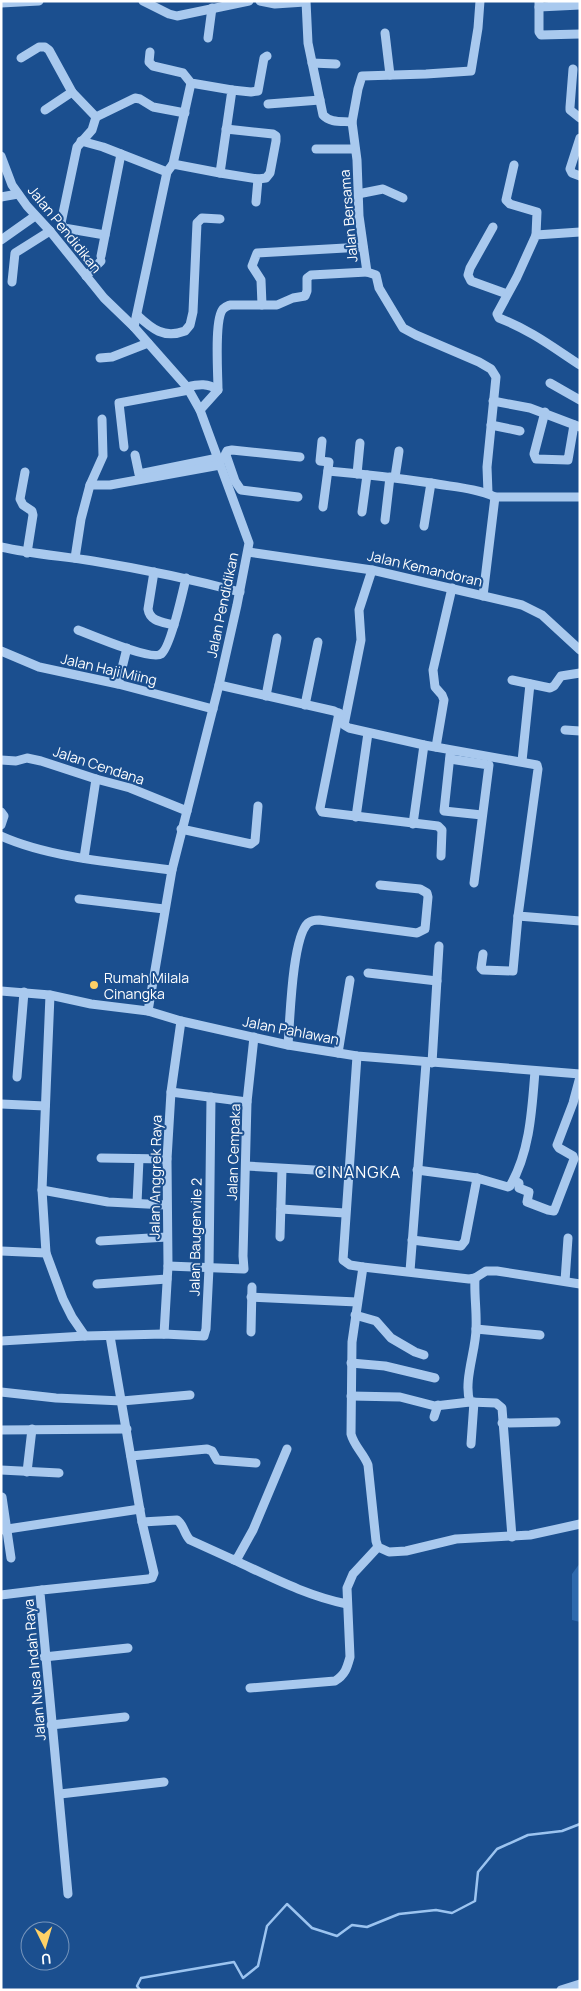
<svg xmlns="http://www.w3.org/2000/svg" width="581" height="1991" viewBox="0 0 581 1991" font-family="Manrope,sans-serif">
<style>
.green{fill:#2e69ad}
.lines{fill:none;stroke-linecap:round;stroke-linejoin:round}
.stream{stroke:#9cc4f0;stroke-width:2.5}
.minor{stroke:#a9c9ee;stroke-width:9}
.poi-dot{fill:#ffd166;stroke:#1b4f8f;stroke-width:2}
.labels{text-anchor:middle;dominant-baseline:central;stroke-width:4;stroke-linejoin:round;paint-order:stroke}
.street-label{font-size:14px;fill:#fff;stroke:#1b4f8f}
.poi-label{font-size:14px;fill:#fff;stroke:#1b4f8f;text-anchor:start}
.quarter-label{font-size:16px;letter-spacing:1px;fill:#fff;stroke:#1b4f8f}
</style>
<rect width="100%" height="100%" fill="#1b4f8f"/>
<path class="green" d="M580,1563v59l-8,-2v-46z"/>
<g class="lines">
<path class="stream" d="M140,1990l-3,-4 4,-8 93,-16 9,16 15,-12 9,-40 20,-22 25,24 25,8 15,-11 15,2 32,-13 37,-4 16,3 23,-12 3,-29 19,-23 31,-14 34,-4 18,-7"/>
<g class="minor">
<path d="M143,1l26,13 8,2 72,-15"/>
<path d="M260,1l15,3 30,-2"/>
<path d="M306,1l2,42 15,72c7,8 19,6 29,7"/>
<path d="M480,1l-2,27 -7,43 -45,3 -64,2 -4,13 -6,33 5,38 2,56 8,56 9,3 3,13 24,40 13,7 63,27 12,7 5,8 -9,90 1,26"/>
<path d="M539,1v31l2,3 39,-1"/>
<path d="M1,3l38,-2"/>
<path d="M539,7l41,-2"/>
<path d="M385,33l5,42"/>
<path d="M208,38l4,-30"/>
<path d="M21,58l18,-11h6l4,3 23,42 24,25 -4,13 -15,17 -16,76 3,5 41,7"/>
<path d="M312,63l24,1"/>
<path d="M573,69l-3,38v3l10,8"/>
<path d="M232,90l19,2 7,-1 6,-33 3,-2"/>
<path d="M268,104l52,-4"/>
<path d="M45,110l27,-18"/>
<path d="M96,117l39,-19 5,1 13,8 32,6"/>
<path d="M580,138l-10,31 2,4 8,3"/>
<path d="M81,141l22,6 64,25"/>
<path d="M316,149h39"/>
<path d="M1,156l11,29 15,21 23,25 54,67 30,29 53,60 13,23 49,133 -12,62 -18,80 -47,185 -24,141"/>
<path d="M173,164l18,-81"/>
<path d="M514,165l-8,35 4,4 27,8 -1,23"/>
<path d="M220,173l38,6 8,-1 4,-5 6,-32v-5l-3,-2 -47,-5"/>
<path d="M358,194l25,-5 20,9"/>
<path d="M1,197l17,-3"/>
<path d="M256,202l2,-23"/>
<path d="M493,227l-23,41 -2,7 3,6 36,13"/>
<path d="M580,232l-44,3 -19,42 -20,37 2,4c33,13 52,28 81,47"/>
<path d="M1,240l34,-24"/>
<path d="M101,256l20,-102"/>
<path d="M86,276l15,-15"/>
<path d="M12,282l3,-29 35,-22"/>
<path d="M262,305l-1,-25 -9,-14 5,-13 106,-6"/>
<path d="M137,315c15,14 27,24 48,16l5,-6 3,-13 4,-89 5,-5 18,1"/>
<path d="M134,327l33,-155 6,-8 47,9 12,-83 -41,-7 -8,-10 -30,-7 -4,-4 1,-10"/>
<path d="M100,358l12,-1 36,-14"/>
<path d="M550,383l30,17"/>
<path d="M187,387c12,-3 21,-4 31,3"/>
<path d="M493,401l37,7 50,19"/>
<path d="M200,410l18,-20c0,-16 -4,-71 5,-81 3,-3 4,-3 7,-4h47l16,-7 12,-2 2,-5v-13l4,-3 56,-3"/>
<path d="M545,412l-11,42 2,5 32,1 6,-35"/>
<path d="M491,425l29,6"/>
<path d="M322,441l-2,20 9,1 -6,45"/>
<path d="M124,447l-5,-44 70,-13"/>
<path d="M135,455l4,19 79,-16"/>
<path d="M226,455l9,26 6,9 57,7"/>
<path d="M223,459l4,-8 5,-1 68,7"/>
<path d="M328,471c34,3 69,7 103,12 21,4 45,5 64,14h85"/>
<path d="M25,472l-5,27 3,6 9,6 1,4 -6,38"/>
<path d="M357,474l3,-31"/>
<path d="M395,477l4,-26"/>
<path d="M90,485l13,-29 -1,-37"/>
<path d="M362,512l5,-37"/>
<path d="M385,520l5,-43"/>
<path d="M424,526l7,-43"/>
<path d="M1,547c31,7 61,9 92,14 49,8 98,18 147,31"/>
<path d="M248,552l124,18 150,35 20,10 38,35"/>
<path d="M75,558l6,-39 9,-34h20l110,-20"/>
<path d="M372,570l-13,40 2,30 -17,85 5,3 75,17 113,20 1,4 -20,147 62,5"/>
<path d="M154,572l-6,37c2,13 15,13 26,16"/>
<path d="M483,596l12,-99"/>
<path d="M78,630c13,5 74,31 83,24 9,-5 22,-63 25,-76"/>
<path d="M1,651l38,16 79,17 95,25"/>
<path d="M512,680l38,8 4,-2 7,-10 19,-3"/>
<path d="M118,684l9,-36"/>
<path d="M219,685l115,26 8,4"/>
<path d="M266,696l11,-58"/>
<path d="M305,705l13,-63"/>
<path d="M339,713l-19,95 2,4 116,14 4,4 -1,26"/>
<path d="M565,730l15,1"/>
<path d="M436,747l8,-47 -2,-5 -7,-8 -2,-17 19,-82"/>
<path d="M450,755l-6,56 38,4"/>
<path d="M450,759l39,6 -15,118"/>
<path d="M1,760l15,1 11,-3 14,3 55,18 34,9 57,23"/>
<path d="M522,761l8,-77"/>
<path d="M1,812l3,4 -3,9"/>
<path d="M356,817l12,-84"/>
<path d="M413,824l11,-79"/>
<path d="M181,829l70,15 4,-3 3,-35"/>
<path d="M1,836c49,22 117,27 171,34"/>
<path d="M84,858l12,-79"/>
<path d="M79,899l85,10"/>
<path d="M483,954l-2,14 2,2 30,1 5,-55"/>
<path d="M368,973l69,8"/>
<path d="M1,991l49,4 41,9 57,7 33,10 107,24 69,11 223,18"/>
<path d="M50,995l-8,195 4,63 17,46 9,18 13,19"/>
<path d="M288,1045c2,-25 4,-107 20,-122 4,-3 7,-3 11,-3l98,13 8,-4 3,-32 -1,-4 -7,-4 -40,-4"/>
<path d="M338,1053l12,-73"/>
<path d="M357,1056l-14,204 7,5 13,2 106,12 6,-1c-1,17 2,34 1,51 0,21 -13,53 -6,73l26,1 6,5 10,129"/>
<path d="M432,1063l7,-117"/>
<path d="M17,1077l7,-85"/>
<path d="M171,1092l76,10"/>
<path d="M1,1104l44,2"/>
<path d="M101,1158l66,1"/>
<path d="M246,1166l103,6"/>
<path d="M417,1170l60,8"/>
<path d="M514,1180l5,3v5l10,4 -2,10 21,8 6,1 20,-52 -1,-3 -14,-8 -2,-3 16,-42 7,-26"/>
<path d="M42,1190l66,12 58,3"/>
<path d="M137,1203l2,-44"/>
<path d="M281,1209l64,4"/>
<path d="M280,1237l2,-68"/>
<path d="M412,1240l49,6 4,-5 12,-63 31,9 2,-1c20,-34 22,-77 25,-115"/>
<path d="M100,1241l67,-4"/>
<path d="M1,1251l45,2"/>
<path d="M168,1266l76,3 -1,-13 4,-154 7,-65"/>
<path d="M363,1267l-11,75 -1,92c3,12 13,20 17,31l8,76 2,6 11,5 17,-1 50,-12 74,-4 50,-11"/>
<path d="M410,1271l16,-208"/>
<path d="M475,1278l11,-7h11l83,13"/>
<path d="M565,1281l3,-43"/>
<path d="M97,1284l70,-5"/>
<path d="M251,1297l106,5"/>
<path d="M355,1315l21,6 15,17 24,14 9,3"/>
<path d="M476,1329l64,6"/>
<path d="M251,1332l1,-45"/>
<path d="M164,1334l4,-68 -1,-107 4,-67 10,-71"/>
<path d="M1,1341l84,-5 79,-2 40,2 2,-7 3,-61 2,-171"/>
<path d="M351,1363l34,3 50,12"/>
<path d="M1,1392l55,6 66,3 68,-6"/>
<path d="M351,1396l49,1 35,9 35,-4"/>
<path d="M434,1417l4,-12"/>
<path d="M502,1423l54,-1"/>
<path d="M1,1430l126,-1"/>
<path d="M471,1444l3,-42"/>
<path d="M131,1456l76,-7 5,2 5,9 39,3"/>
<path d="M1,1470l58,3"/>
<path d="M27,1472l5,-43"/>
<path d="M2,1497l9,61"/>
<path d="M142,1522l35,-2c7,5 7,14 13,20l44,20 4,-3 15,-27 34,-81"/>
<path d="M1,1530l139,-21"/>
<path d="M234,1560c37,17 73,36 113,44"/>
<path d="M1,1595l41,-5"/>
<path d="M44,1657l84,-9"/>
<path d="M250,1688l85,-7c10,-6 12,-13 15,-24l-3,-69 6,-14 25,-27"/>
<path d="M51,1725l74,-8"/>
<path d="M60,1794l104,-12"/>
<path d="M68,1894l-28,-301 2,-3 106,-11 4,-1 2,-5 -12,-51 -32,-186"/>
<path d="M561,1990l19,-6"/>
</g>
</g>
<circle class="poi-dot" cx="94" cy="985" r="5"/>
<g class="labels">
<g class="street-label">
<text transform="translate(348 216) rotate(-95)">Jalan Bersama</text>
<text transform="translate(65 229) rotate(51)">Jalan Pendidikan</text>
<text transform="translate(425 568) rotate(13)">Jalan Kemandoran</text>
<text transform="translate(222 605) rotate(-78)">Jalan Pendidikan</text>
<text transform="translate(109 669) rotate(13)">Jalan Haji Miing</text>
<text transform="translate(99 765) rotate(18)">Jalan Cendana</text>
<text transform="translate(291 1030) rotate(11)">Jalan Pahlawan</text>
<text transform="translate(233 1152) rotate(-88)">Jalan Cempaka</text>
<text transform="translate(155 1177) rotate(-89)">Jalan Anggrek Raya</text>
<text transform="translate(195 1237) rotate(-89)">Jalan Baugenvile 2</text>
<text transform="translate(34 1670) rotate(-95)">Jalan Nusa Indah Raya</text>
</g>
<g class="poi-label">
<text x="104" y="977">Rumah Milala<tspan x="104" dy="16">Cinangka</tspan></text>
</g>
<g class="quarter-label">
<text x="358" y="1172">CINANGKA</text>
</g>
</g>
<rect width="581" height="1991" fill="none" stroke="#ffffff" stroke-width="5"/>
<g transform="translate(45 1946) rotate(175)"><circle r="24" fill="#1b4f8f" stroke="#7695bc"/>
<path d="M0-4L9 19L0 12L-9 19Z" fill="#ffd166"/>
<text y="-8" font-size="14" font-weight="bold" text-anchor="middle" fill="#ffffff">U</text>
</g>
</svg>
